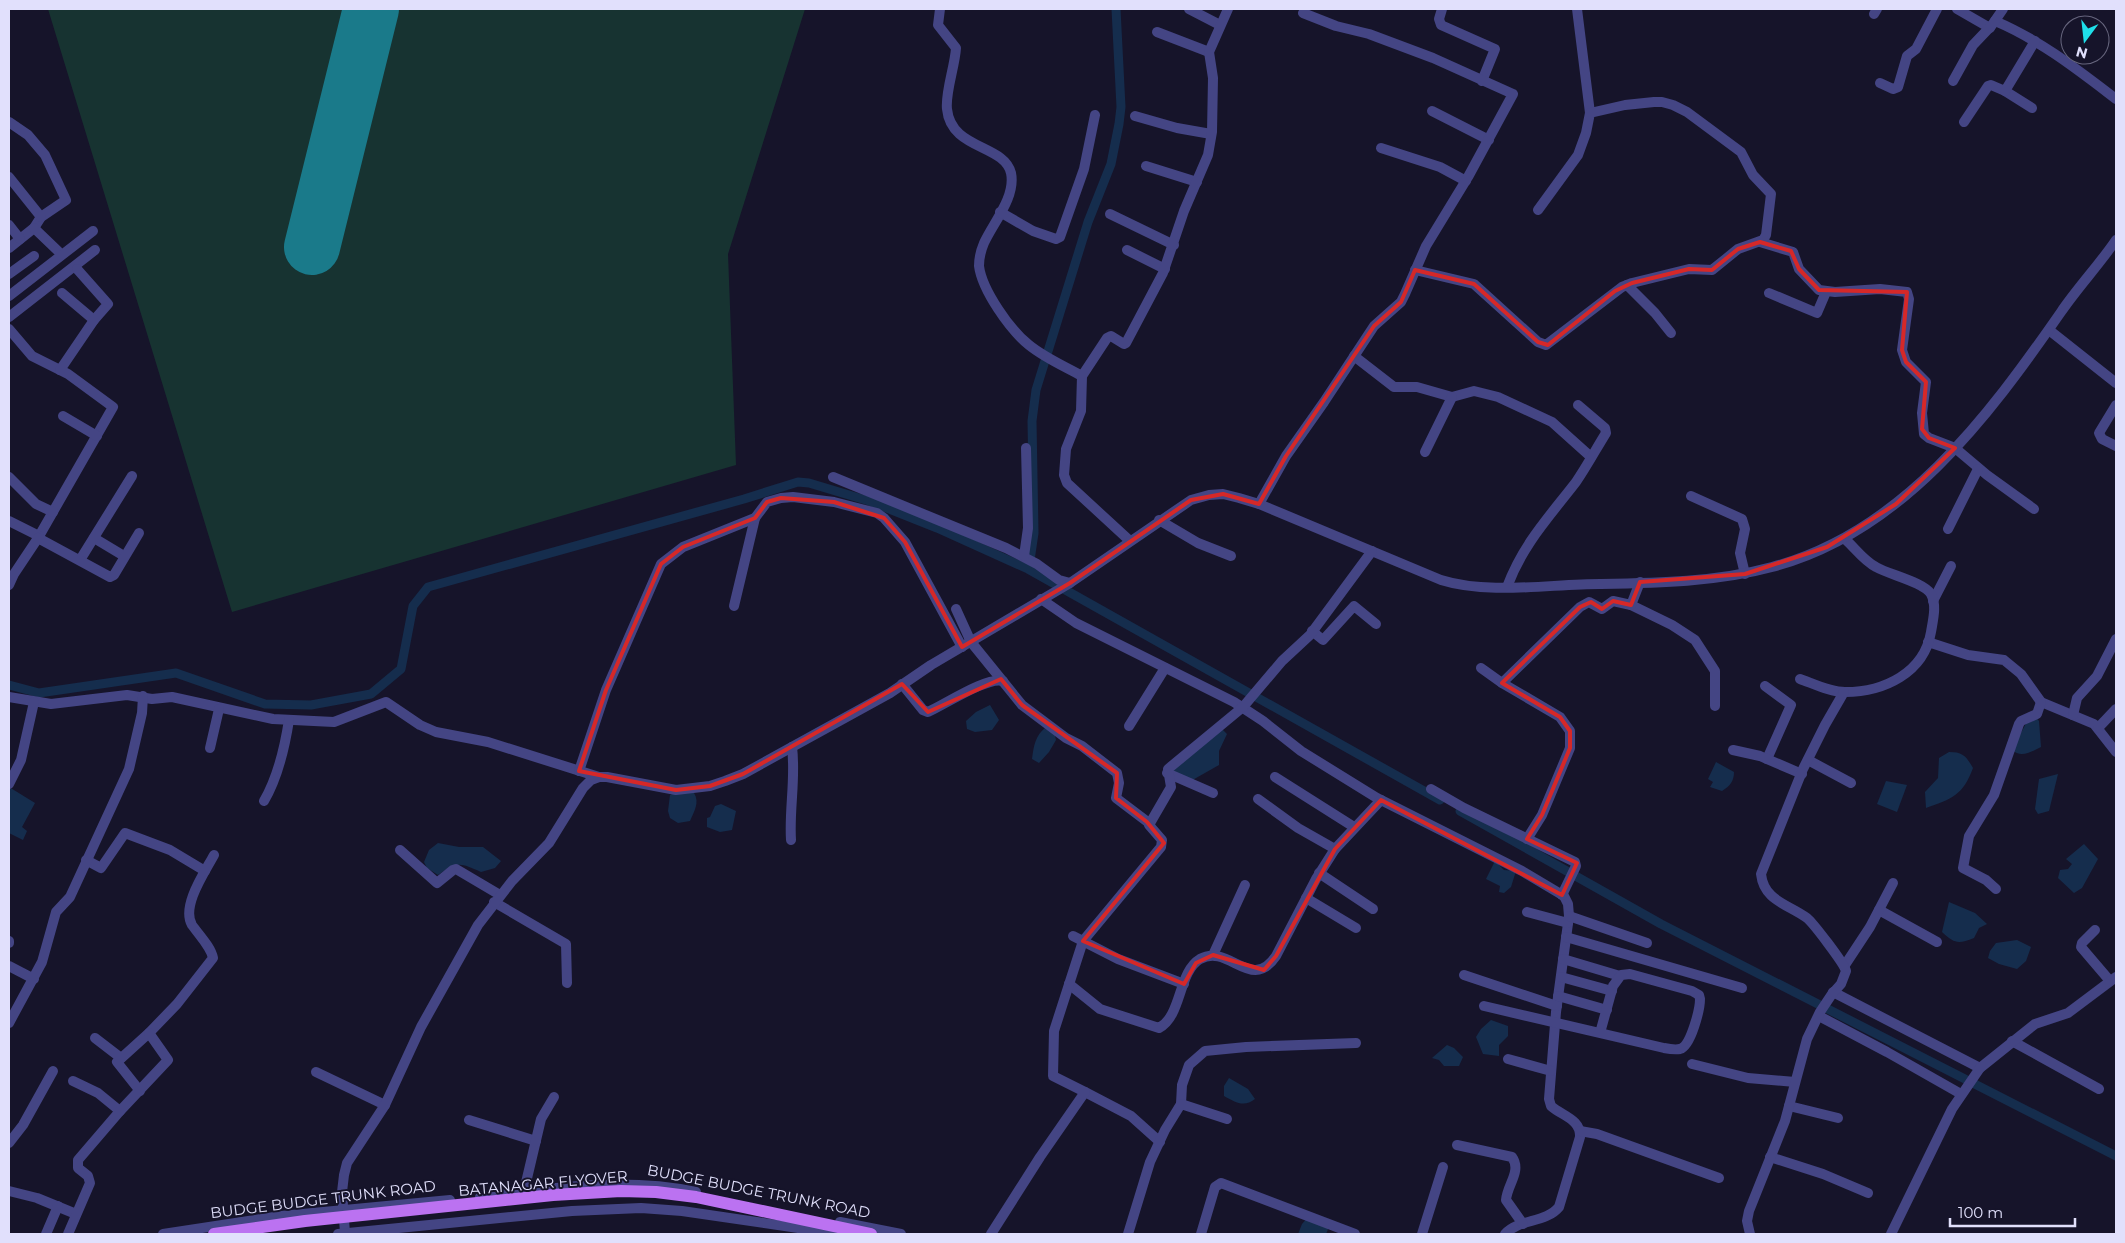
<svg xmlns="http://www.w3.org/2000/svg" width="2125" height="1243" viewBox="0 0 2125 1243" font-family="Montserrat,sans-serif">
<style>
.green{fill:#173331}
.water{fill:#152d4d}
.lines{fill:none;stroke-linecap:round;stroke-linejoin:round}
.canal{stroke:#152d4d;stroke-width:9}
.runway{stroke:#1a7a8a;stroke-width:56}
.minor{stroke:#444584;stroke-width:10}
.major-bridge{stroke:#bb72f1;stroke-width:12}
.marked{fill:none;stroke:#d62828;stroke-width:4;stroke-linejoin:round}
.labels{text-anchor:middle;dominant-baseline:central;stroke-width:4;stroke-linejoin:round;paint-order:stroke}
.street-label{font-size:15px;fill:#e1e0fc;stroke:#16142a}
</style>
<rect width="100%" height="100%" fill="#16142a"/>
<path class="green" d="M48,9h303l-56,234 35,9 58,-243h417l-77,245 8,211 -504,147z"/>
<g class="water">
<path d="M990,705l9,15 -7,10 -17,2 -8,-3 -1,-8 10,-9z"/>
<path d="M2032,712l7,9 2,26c-10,5 -20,11 -29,3z"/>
<path d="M1218,725l9,9 -8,17v14l-30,17 -17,-10c13,-18 25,-38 46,-47z"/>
<path d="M1046,727l8,5 2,8 -7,12 -10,11 -7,-4c2,-14 3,-23 14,-32z"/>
<path d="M1949,752c14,0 17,4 24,16 -10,27 -21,31 -47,40l-1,-16 13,-14 1,-20z"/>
<path d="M1716,762l18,10c0,9 -4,14 -12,19l-12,-4 3,-5 -5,-3z"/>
<path d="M2058,774l-9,37 -11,3 -3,-5 4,-30z"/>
<path d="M1886,781l21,4 -10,27 -20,-8z"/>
<path d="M9,787l26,16 -13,24 5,4 -4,9 -14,-7z"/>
<path d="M677,792l17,1c6,9 0,19 -4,28l-12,2 -8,-5 -2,-7 2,-16z"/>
<path d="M721,804l15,7 -4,19 -12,2 -13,-5v-9l3,-1 5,-11z"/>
<path d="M438,843l21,4h24l18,14 -6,7 -14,4c-21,-9 -23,-11 -43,3l-11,-7 -3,-6 5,-12z"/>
<path d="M2084,844l14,15 -16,29 -8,5 -16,-15 2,-8 8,-1 4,-5 -6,-5z"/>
<path d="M1495,861l9,9 12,1 -5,16 -7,6 -5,-1 1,-6 -14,-7z"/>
<path d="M1949,902l26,11 12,11 -8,4 -5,10c-16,6 -19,6 -32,-6z"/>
<path d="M2017,940l14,7 -5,14 -9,8 -18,-5 -11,-6 2,-7 6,-8z"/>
<path d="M1491,1020l17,6v10l-9,9v11l-16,-2 -7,-17 5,-8z"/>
<path d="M1447,1045l7,3 9,9 -4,9h-15l-5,-6 -7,-2z"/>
<path d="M1229,1078l19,11 7,10c-11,9 -20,3 -31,-3v-10z"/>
<path d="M1309,1216l20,11 -3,7h-28l4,-10z"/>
</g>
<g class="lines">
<g class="canal">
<path d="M1029,567l5,-34 -2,-112 4,-31 52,-168 23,-58 8,-40 2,-17 -5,-98"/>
<path d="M9,685l30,8 137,-20 89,31 46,1 60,-11 30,-25 12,-63 15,-19 316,-88 54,-17 11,1 60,18 68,27 91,41 412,231"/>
<path d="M1460,811l201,113 455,232"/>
</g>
<path class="runway" d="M312,247l59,-238"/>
<g class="minor">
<path d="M940,9l-2,16 18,23c-1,18 -11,45 -9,61 4,41 57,35 64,64 5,24 -18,50 -27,70 -3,7 -5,15 -5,23 3,24 31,64 50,79 16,13 35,21 53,31"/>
<path d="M1189,9l31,16"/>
<path d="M1442,9l-3,10 2,6 54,24 -13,32"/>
<path d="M1577,9l13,104"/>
<path d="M1957,9l33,19"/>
<path d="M1874,14l3,-5"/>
<path d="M1995,21c45,19 83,49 121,78"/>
<path d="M1157,32l52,20"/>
<path d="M1953,81l20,-36 19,-20 11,-16"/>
<path d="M1880,83l13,6 5,-2 9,-31 9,-7 21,-40"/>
<path d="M2005,91l27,17"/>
<path d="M1432,111l57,29"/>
<path d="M1135,116l42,12 34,6"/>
<path d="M9,122l19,13 17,20 21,45 -25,17 -7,11 -25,20"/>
<path d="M1964,122l24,-36 3,-1 14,6 30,-50"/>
<path d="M1381,148l59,19 26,14"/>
<path d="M1146,166l51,16"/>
<path d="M9,177l32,40"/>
<path d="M1000,212l33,19 23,8 4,-2 24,-68 11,-54"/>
<path d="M1110,214l64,31"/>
<path d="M9,225l11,14"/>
<path d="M34,228l24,23"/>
<path d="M1760,242l33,10 6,17 20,21 16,2 45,-3 27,3 2,7 -7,51 4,12 20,20 -4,31 2,21 5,4 26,10 32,27 47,34"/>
<path d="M1127,250l38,19"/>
<path d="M1415,270l59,14 64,58 8,3 76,-58 10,-4 57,-14 23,1 26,-21 25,-9 3,-5 5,-41 -18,-19 -12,-23 -54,-40 -14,-7 -11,-3h-8l-29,3 -35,8 -4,20 -8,22 -40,55"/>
<path d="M9,274l25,-18"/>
<path d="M1627,285l28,28 16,20"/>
<path d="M62,293l32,27"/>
<path d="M1769,293l48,20 9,-21"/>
<path d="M9,296l84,-65"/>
<path d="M9,317l86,-67"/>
<path d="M9,329l23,27 36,18 45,33 -75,131"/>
<path d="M2049,330l67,53"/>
<path d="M1354,356l40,31h23l35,10 22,-6 24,6 54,25 39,35"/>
<path d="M60,370l34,-50 14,-16 -31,-35"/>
<path d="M2116,405l-17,28 3,6 14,7"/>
<path d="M63,416l34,20"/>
<path d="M1425,452l27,-55"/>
<path d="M9,477l27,27 17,8"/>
<path d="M833,477l173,71 31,16 22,16 11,3"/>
<path d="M1691,496l51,23 3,10 -5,24 5,21"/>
<path d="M1259,504l27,-48 38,-54 50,-76 27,-24 4,-8 21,-48 42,-69 45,-83 -80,-36 -64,-24 -33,-8 -33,-13"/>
<path d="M1159,520l39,23 33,13"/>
<path d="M9,521l30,15"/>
<path d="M1948,529l30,-60"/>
<path d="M94,538l30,18"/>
<path d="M1130,541l-63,-58 -3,-8 2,-26 15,-38 1,-35 25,-38 4,-2 13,8 2,-1 37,-70 21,-62 24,-56 4,-23 1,-54 -4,-26 19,-43"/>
<path d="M1024,556l4,-28 -2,-80"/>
<path d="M80,560l52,-84"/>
<path d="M9,585l5,-11 24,-36 72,39 4,-2 25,-42"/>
<path d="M1507,587c16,-43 42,-70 69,-105 11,-16 20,-33 30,-49l-1,-5 -27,-23"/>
<path d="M1041,599l35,24 158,79 29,19 38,30 76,47 145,73 42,25 4,8 1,12 -13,96 -7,87 2,7c11,10 30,13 29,31l-21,70c-13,16 -41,12 -54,27"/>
<path d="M1933,601l18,-35"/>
<path d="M1631,605l41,20 23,15 20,31v35"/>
<path d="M734,606l21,-88"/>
<path d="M956,609l15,33 51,63 44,33 16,8 35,27 2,10 -3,15 33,25"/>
<path d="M1312,631l11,9 31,-34 22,18"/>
<path d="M1928,642l40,13 36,5 17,14 20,28 53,22 22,28"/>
<path d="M1481,668l21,15 78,-76 9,-5 13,7 11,-8 18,4 9,-23"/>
<path d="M1800,679c14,5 30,13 45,13 39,0 79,-19 86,-60 2,-12 6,-27 0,-38 -8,-12 -41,-19 -55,-27 -12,-6 -21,-19 -31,-28"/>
<path d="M1502,683l58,34 10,14v17l-28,67 -15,24"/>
<path d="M902,684l21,26 5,2c16,-7 60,-36 75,-31"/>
<path d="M1765,686l26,19 -24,54"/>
<path d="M9,697l42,7 76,-9 25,4 20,-2 101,22 61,3 52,-20 34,23 16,7 52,10 111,35"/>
<path d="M2073,715l4,-17 20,-22 19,-37"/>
<path d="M1129,726l36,-58"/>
<path d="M2098,728l18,-19"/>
<path d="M210,748l9,-39"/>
<path d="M1733,750l27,6 42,18"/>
<path d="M1808,760l43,23"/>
<path d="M579,771l27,-81 55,-126 22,-17 72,-29 12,-16 14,-4 12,-1 41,5 43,11 7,5 21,24 57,105"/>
<path d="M1167,773l46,20"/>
<path d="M1275,777l79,50"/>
<path d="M9,784l12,-24 13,-58"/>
<path d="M1431,789l33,19 111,54 1,4 -14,29"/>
<path d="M1258,799l40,29 37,21"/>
<path d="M264,801c14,-24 21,-55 25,-81"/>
<path d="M791,840c-2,-31 5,-62 1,-93"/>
<path d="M400,850l37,33 16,-13 3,-1 44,26"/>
<path d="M86,860l15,8 24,-35 45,17 35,21"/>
<path d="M1319,873l54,36"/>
<path d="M1996,889l-10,-9 -23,-12 6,-32 25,-41 25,-71 2,-3 16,-7 4,-12"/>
<path d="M1306,898l50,30"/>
<path d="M494,902l72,42 1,39"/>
<path d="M1879,910l58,32"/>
<path d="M1527,912l41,11"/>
<path d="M1569,916l78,27"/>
<path d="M2095,930l-13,13 -1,4 29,34"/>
<path d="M1073,936l45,23 66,25"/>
<path d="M1566,937l176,51"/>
<path d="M9,941v2"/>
<path d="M1213,955l32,-70"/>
<path d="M1563,959l57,17"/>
<path d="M1845,965l25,-38 23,-44"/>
<path d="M9,966l25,13"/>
<path d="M1464,975l93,31"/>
<path d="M1561,977l51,14"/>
<path d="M1069,984l31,25 59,19c23,-12 19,-56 41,-69 29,-16 51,34 76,-3l40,-77 19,-30 46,-49"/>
<path d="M1833,992l147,76"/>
<path d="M1558,996l49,14"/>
<path d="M1484,1006l180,42c5,1 11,2 16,1 11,-3 20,-40 20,-50l-1,-4 -7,-4 -62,-17 -9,1 -8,11 -13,47"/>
<path d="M1819,1016l68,36 74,42"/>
<path d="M9,1023l33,-61 14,-50 14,-15 59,-128 13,-56 1,-17"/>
<path d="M95,1038l26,20"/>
<path d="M2012,1041l87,48"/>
<path d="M1508,1059l43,12"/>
<path d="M1692,1064l56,14 47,4"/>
<path d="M316,1072l69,33"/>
<path d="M73,1081l25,12 22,18"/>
<path d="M140,1091l-23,-29 32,-29 28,-29 36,-46c-2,-11 -14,-23 -21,-33 -11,-19 13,-53 22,-70"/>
<path d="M1085,1092l46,24 29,26"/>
<path d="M1181,1104l1,-19 7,-20 16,-14 41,-4 110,-4"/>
<path d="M1789,1106l49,12"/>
<path d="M469,1120l67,21"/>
<path d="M1580,1131l17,3 122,44"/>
<path d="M9,1143l14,-18 30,-54"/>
<path d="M1457,1145l55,12c10,14 -5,28 -6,43l17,24"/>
<path d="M1770,1157l53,17 45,19"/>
<path d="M9,1191l28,7 39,16"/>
<path d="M524,1191l17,-72 13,-22"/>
<path d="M480,1197c72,-9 144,-20 216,-5"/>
<path d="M840,1222l61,12"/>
<path d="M345,1233l-3,-41 2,-17 3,-12 38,-58 36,-78 57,-102 34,-44 37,-38 34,-55 8,-8 8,-3h8l69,13 34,-4 15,-5 18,-7 147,-81 41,-28 139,-82 121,-83 18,-5 14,-1 16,4 20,6 182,76c48,15 109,4 159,4 57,-1 117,-2 172,-17 130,-34 216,-150 289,-255 17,-25 38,-47 55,-72"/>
<path d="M46,1234l12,-28"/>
<path d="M68,1234l22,-51 -2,-7 -10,-8v-8l42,-49 48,-51 -19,-27"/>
<path d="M163,1234l118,-18 169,-16"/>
<path d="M338,1234l234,-23 69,-3 41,3 157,23"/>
<path d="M991,1234l49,-77 45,-65 -32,-16 1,-45 29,-90 78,-94 1,-7 -13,-15 22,-38 -3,-18 75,-62 39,-46 28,-26 62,-84"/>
<path d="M1128,1234l22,-72 15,-32 16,-26 46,15"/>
<path d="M1201,1234l14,-47 6,-4 134,51"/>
<path d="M1422,1234l21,-67"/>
<path d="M1750,1234l-3,-13 2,-10 36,-90 22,-82 13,-27 12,-18 9,-10 5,-13c-2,-8 -33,-48 -39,-53 -19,-14 -43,-17 -46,-44l42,-105 22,-44 19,-33"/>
<path d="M1891,1234l61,-125 28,-41 55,-44 33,-11 48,-36"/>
</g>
<path class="major-bridge" d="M214,1234l91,-13 248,-26 68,-4 35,1 40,5 175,37"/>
</g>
<path class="marked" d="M1760,242l31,9 8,18 20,21 88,2 -5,58 4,12 20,20 -4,47 7,9 26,10 -59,56 -69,43 -82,27 -105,8 -9,23 -18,-4 -11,8 -11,-7 -11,5 -78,76 58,34 10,14v17l-28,67 -15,24 50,24 -15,32 -181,-95 -46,49 -59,107 -12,14 -51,-15 -17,8 -12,21 -101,-43 81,-98 -17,-21 -31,-24 1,-25 -95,-68 -21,-26 -73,33 -26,-28 -159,90 -33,12 -34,4 -97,-19 27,-81 55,-126 22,-17 72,-29 12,-16 14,-4 53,4 50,16 21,24 57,105 108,-64 121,-83 32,-6 36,10 27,-48 88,-130 27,-24 14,-32 59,14 64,58 10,3 67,-54 17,-8 57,-14 23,1 26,-21z"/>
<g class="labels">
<g class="street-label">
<text transform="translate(543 1183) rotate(-5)">BATANAGAR FLYOVER</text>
<text transform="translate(759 1191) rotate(11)">BUDGE BUDGE TRUNK ROAD</text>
<text transform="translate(323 1199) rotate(-7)">BUDGE BUDGE TRUNK ROAD</text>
</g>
</g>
<rect width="2125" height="1243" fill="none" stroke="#e1e0fc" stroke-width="20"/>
<g transform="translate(2085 40) rotate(195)"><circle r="24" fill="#16142a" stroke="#67667e"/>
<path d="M0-4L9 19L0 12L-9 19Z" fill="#1fdfe9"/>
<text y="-8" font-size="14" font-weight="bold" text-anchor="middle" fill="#e1e0fc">N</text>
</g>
<path d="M1950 1218v8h125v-8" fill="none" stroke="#e1e0fc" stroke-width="2.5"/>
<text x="1958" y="1218" font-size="15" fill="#e1e0fc" stroke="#16142a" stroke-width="4" paint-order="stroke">100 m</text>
</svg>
